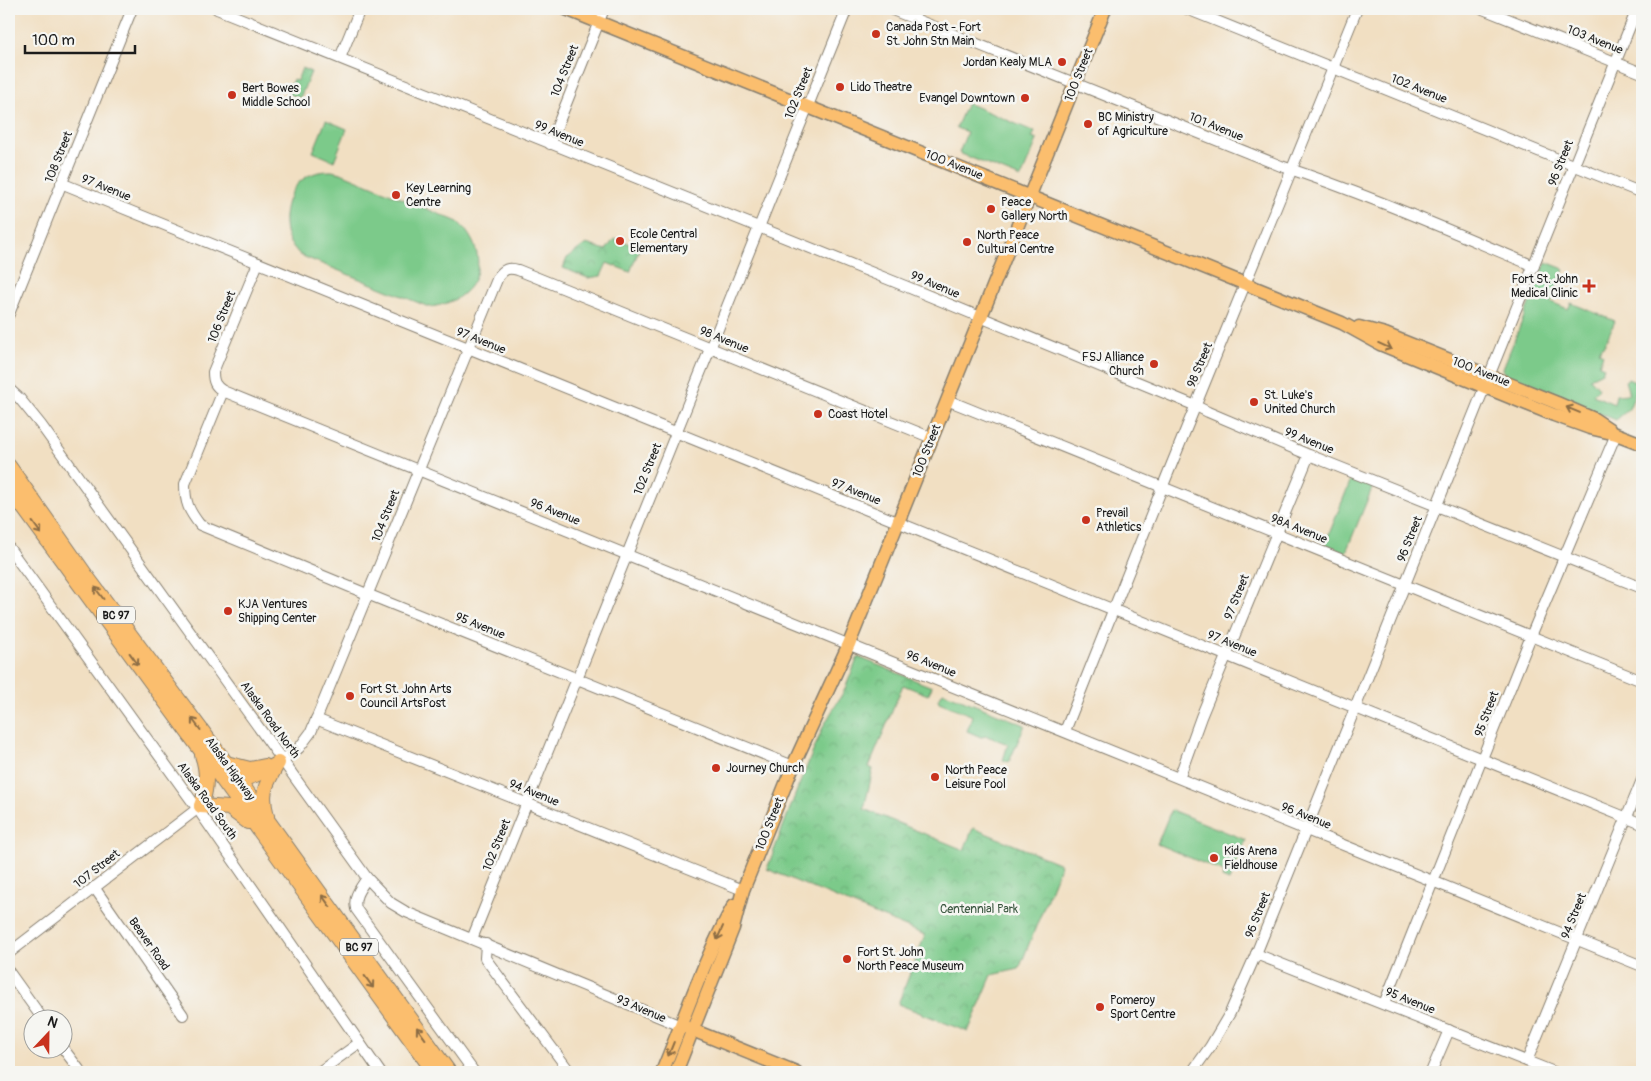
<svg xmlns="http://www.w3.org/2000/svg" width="1651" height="1081" viewBox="0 0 1651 1081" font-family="Pangolin,sans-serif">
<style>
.grass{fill:#7bca8a;stroke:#4c7353}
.park{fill:url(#park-crowns);stroke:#4c7353}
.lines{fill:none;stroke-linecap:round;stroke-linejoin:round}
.minor-casing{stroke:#867e6f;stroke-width:12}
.major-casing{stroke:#867e6f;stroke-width:15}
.highway-casing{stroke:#867e6f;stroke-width:16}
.minor{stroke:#fff;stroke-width:10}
.major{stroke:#fbbe6e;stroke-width:12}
.highway{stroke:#fbbe6e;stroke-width:14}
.oneway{stroke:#8c6d45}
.poi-dot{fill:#c8321e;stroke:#f6f6f2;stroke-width:2}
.labels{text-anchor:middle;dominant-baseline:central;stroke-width:5;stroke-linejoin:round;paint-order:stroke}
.shield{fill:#f6f6f2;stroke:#5d5d5c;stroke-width:1}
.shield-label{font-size:11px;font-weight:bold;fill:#1c1c1c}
.poi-label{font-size:12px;fill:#1c1c1c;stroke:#f6f6f2;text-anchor:start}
.street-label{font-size:12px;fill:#1c1c1c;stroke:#f6f6f2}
.park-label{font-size:12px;fill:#3d5942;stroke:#f6f6f2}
</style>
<defs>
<pattern id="park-crowns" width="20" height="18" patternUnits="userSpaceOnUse" patternTransform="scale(1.25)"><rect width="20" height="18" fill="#7bca8a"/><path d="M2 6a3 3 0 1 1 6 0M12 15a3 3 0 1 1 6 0" fill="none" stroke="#6aad76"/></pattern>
</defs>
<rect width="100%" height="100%" fill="#f6f6f2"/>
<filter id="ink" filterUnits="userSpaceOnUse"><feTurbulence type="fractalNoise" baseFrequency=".02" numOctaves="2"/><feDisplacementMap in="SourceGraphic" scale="10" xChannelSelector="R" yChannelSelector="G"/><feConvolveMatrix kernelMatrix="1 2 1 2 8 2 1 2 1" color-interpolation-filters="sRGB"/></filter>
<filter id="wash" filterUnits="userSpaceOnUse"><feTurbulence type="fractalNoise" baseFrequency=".0096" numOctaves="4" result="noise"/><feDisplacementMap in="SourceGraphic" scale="20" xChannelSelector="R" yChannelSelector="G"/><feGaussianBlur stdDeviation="1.12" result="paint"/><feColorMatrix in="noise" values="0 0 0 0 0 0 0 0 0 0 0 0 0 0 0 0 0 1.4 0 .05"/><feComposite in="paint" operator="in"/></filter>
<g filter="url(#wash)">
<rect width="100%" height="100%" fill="#f1dfc2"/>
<g class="grass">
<path d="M967,103l68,29 -3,6 5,2 -16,38 -62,-25 8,-21 -11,-4z"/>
<path d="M326,120l21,9 -13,32 -21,-9z"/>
<path d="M332,171l9,2 117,49c36,34 21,80 -29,85l-129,-52c-3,-4 -7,-8 -10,-12 -11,-21 -4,-56 18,-67 8,-4 15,-5 24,-5z"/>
<path d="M1546,262l18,7 -13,33 17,7 3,-6 44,18 -11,25h-2l-3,6 4,2 -4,11 5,2 -2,5 -12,6 9,10 -6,7 21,9 2,-9 13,-1 -4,-13 3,-2 11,5 -10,25 -13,11 -110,-45 -2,-3 -1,-4z"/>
<path d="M1352,477l21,9 -27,66 -21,-8z"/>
<path d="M943,692l82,33 -16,37 -6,-2 5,-16 -21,-8 -6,1 -14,-6 6,-15 -34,-14 -1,-3z"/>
<path d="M1171,810l75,30 -17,41 -7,-3 2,-6 -67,-28z"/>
</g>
<g class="park">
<path d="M302,68l9,4 -11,26 -13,-5 6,-14 4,2z"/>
<path d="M614,239h4l22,9 -10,24 -23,-9 -6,13 -13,2 -25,-10 4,-10 19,-14 20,6z"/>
<path d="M858,657l74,30 -4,8 -25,-10 -34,82 4,2 -9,40 100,41 9,-22 88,36 -42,105 -27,6 -24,57 -70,-28 27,-69 -158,-66 30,-79 27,-65 20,-34z"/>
</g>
</g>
<g filter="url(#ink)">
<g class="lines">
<defs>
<g id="minor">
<path d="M217,9l688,277 291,120 12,6 101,43 333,133"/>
<path d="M890,9l391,157c86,28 169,65 253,100"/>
<path d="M1187,9l455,184"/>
<path d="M1483,9l159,64"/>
<path d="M340,58l20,-49"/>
<path d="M550,144l54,-135"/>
<path d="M61,183l1581,641"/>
<path d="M258,263l-45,109c0,10 2,14 10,19l1419,575"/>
<path d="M9,314l123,-305"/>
<path d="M9,389l11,10 21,26 326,453 24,25 15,9 275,114"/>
<path d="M223,391l-38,93c0,19 4,27 15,41l167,69 426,172"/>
<path d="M947,400l695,281"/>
<path d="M9,548l188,260 183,264"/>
<path d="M316,719l427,171"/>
<path d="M1065,731l97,-243 195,-479"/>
<path d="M278,763l21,-15 12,-16 187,-455c6,-8 10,-10 20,-7l414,168"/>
<path d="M1179,778l22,-61 108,-262"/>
<path d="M367,878c-7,11 -14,18 -11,31l118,163"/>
<path d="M94,887l89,128"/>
<path d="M472,939l375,-930"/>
<path d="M486,944l-1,14 85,114"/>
<path d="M9,953l192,-147"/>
<path d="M1256,954l298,118"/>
<path d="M9,972l33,46"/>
<path d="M1384,1004l147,-368 85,-202"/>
<path d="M62,1047l19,25"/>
<path d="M1527,1061l115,-281"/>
<path d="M319,1072l40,-29"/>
<path d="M1192,1072l18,-25 20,-34 26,-59 381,-945"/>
<path d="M1431,1072l18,-42"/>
</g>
<g id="major">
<path d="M566,9l776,314 38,21 105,43 69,28 36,13 26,6 26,10"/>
<path d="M1359,327l26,7 172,69 37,16 15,10"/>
<path d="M685,1027l111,45"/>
<path d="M662,1072c23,-55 42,-114 72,-167"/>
<path d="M676,1072l57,-144 10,-38 50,-124 56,-122 256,-635"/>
</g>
<g id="highway">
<path d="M9,466l79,112 150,201 211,293"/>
<path d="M9,488l226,309 199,275"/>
<path d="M226,763l24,6 15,-3"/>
<path d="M232,779c17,1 31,-7 45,-15"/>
<path d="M201,806l28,2 19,14"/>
<path d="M201,806c6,-17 7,-34 1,-51"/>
<path d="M267,816c-7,-24 -1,-32 11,-53"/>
</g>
</defs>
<use href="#minor" class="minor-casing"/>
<use href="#major" class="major-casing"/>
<use href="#highway" class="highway-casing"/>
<use href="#minor" class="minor"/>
<use href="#major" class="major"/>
<use href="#highway" class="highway"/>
</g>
<defs><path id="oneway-shaft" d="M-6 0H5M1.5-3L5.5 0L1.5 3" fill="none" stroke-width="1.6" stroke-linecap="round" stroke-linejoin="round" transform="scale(1.25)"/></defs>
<g class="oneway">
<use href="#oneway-shaft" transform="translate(1385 346) rotate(24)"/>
<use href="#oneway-shaft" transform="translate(1573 410) rotate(-157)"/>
<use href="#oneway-shaft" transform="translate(37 528) rotate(54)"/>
<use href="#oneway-shaft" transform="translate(99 593) rotate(-127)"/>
<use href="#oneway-shaft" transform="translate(134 659) rotate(54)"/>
<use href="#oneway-shaft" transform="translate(196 724) rotate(-127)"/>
<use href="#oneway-shaft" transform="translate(326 901) rotate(-126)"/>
<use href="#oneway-shaft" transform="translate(720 933) rotate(114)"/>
<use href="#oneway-shaft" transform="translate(369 982) rotate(54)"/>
<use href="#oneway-shaft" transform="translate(421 1033) rotate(-126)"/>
<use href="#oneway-shaft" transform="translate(671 1049) rotate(112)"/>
</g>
</g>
<g class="poi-dot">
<circle cx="876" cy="34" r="5"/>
<circle cx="1062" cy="62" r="5"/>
<circle cx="840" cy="87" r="5"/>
<circle cx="232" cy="95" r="5"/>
<circle cx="1025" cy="98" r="5"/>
<circle cx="1088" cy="124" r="5"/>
<circle cx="396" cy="195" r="5"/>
<circle cx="991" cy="209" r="5"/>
<circle cx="620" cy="241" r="5"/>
<circle cx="967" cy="242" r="5"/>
<path d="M1586.5 278.5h5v5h5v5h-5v5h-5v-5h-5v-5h5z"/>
<circle cx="1154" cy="364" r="5"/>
<circle cx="1254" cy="402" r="5"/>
<circle cx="818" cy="414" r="5"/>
<circle cx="1086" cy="520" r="5"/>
<circle cx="228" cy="611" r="5"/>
<circle cx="350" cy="696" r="5"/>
<circle cx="716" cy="768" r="5"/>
<circle cx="935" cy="777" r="5"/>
<circle cx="1214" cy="858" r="5"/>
<circle cx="847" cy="959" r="5"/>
<circle cx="1100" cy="1007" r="5"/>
</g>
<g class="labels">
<g class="shield">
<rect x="97" y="606.5" width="38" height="17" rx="4"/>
<rect x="340" y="938.5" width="38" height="17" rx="4"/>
</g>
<g class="shield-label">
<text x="116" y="615">BC 97</text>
<text x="359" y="947">BC 97</text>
</g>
<g class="poi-label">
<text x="886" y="27">Canada Post - Fort<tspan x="886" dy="14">St. John Stn Main</tspan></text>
<text x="1052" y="62" text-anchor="end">Jordan Kealy MLA</text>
<text x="850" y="87">Lido Theatre</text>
<text x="242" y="88">Bert Bowes<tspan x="242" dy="14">Middle School</tspan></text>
<text x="1015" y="98" text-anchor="end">Evangel Downtown</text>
<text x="1098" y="117">BC Ministry<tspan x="1098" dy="14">of Agriculture</tspan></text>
<text x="406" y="188">Key Learning<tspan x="406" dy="14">Centre</tspan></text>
<text x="1001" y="202">Peace<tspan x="1001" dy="14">Gallery North</tspan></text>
<text x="630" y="234">Ecole Central<tspan x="630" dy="14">Elementary</tspan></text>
<text x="977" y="235">North Peace<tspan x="977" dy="14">Cultural Centre</tspan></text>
<text x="1578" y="279" text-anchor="end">Fort St. John<tspan x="1578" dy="14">Medical Clinic</tspan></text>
<text x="1144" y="357" text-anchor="end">FSJ Alliance<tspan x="1144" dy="14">Church</tspan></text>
<text x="1264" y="395">St. Luke's<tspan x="1264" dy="14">United Church</tspan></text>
<text x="828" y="414">Coast Hotel</text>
<text x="1096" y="513">Prevail<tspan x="1096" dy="14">Athletics</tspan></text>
<text x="238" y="604">KJA Ventures<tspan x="238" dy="14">Shipping Center</tspan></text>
<text x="360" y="689">Fort St. John Arts<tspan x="360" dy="14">Council ArtsPost</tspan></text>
<text x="726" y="768">Journey Church</text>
<text x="945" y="770">North Peace<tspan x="945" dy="14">Leisure Pool</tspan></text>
<text x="1224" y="851">Kids Arena<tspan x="1224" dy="14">Fieldhouse</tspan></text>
<text x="857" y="952">Fort St. John<tspan x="857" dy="14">North Peace Museum</tspan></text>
<text x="1110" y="1000">Pomeroy<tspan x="1110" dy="14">Sport Centre</tspan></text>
</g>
<g class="street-label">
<text transform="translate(1595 40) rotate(22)">103 Avenue</text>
<text transform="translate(565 71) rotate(-68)">104 Street</text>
<text transform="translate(1079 75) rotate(-68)">100 Street</text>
<text transform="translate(1419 89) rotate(22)">102 Avenue</text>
<text transform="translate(799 93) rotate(-68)">102 Street</text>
<text transform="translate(1216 127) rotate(22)">101 Avenue</text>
<text transform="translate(559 134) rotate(22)">99 Avenue</text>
<text transform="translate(59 157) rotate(-68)">108 Street</text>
<text transform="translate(1561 163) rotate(-68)">96 Street</text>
<text transform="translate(954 165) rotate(22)">100 Avenue</text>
<text transform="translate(106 188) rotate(22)">97 Avenue</text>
<text transform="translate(935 285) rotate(23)">99 Avenue</text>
<text transform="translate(222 317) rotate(-68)">106 Street</text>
<text transform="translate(724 340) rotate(22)">98 Avenue</text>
<text transform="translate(481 341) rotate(22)">97 Avenue</text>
<text transform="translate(1200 365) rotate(-67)">98 Street</text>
<text transform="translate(1481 372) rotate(22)">100 Avenue</text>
<text transform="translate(1309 441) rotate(22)">99 Avenue</text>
<text transform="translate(927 451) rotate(-68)">100 Street</text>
<text transform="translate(648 469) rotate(-68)">102 Street</text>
<text transform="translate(856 492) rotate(22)">97 Avenue</text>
<text transform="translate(555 512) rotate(22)">96 Avenue</text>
<text transform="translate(386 516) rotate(-68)">104 Street</text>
<text transform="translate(1299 529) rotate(22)">98A Avenue</text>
<text transform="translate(1410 539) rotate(-68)">96 Street</text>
<text transform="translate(1237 597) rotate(-68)">97 Street</text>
<text transform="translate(480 626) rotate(22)">95 Avenue</text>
<text transform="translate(1232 644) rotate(22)">97 Avenue</text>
<text transform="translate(931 664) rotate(22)">96 Avenue</text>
<text transform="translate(1487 714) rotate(-69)">95 Street</text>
<text transform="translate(270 720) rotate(54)">Alaska Road North</text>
<text transform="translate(230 769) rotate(54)">Alaska Highway</text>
<text transform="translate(534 793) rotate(22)">94 Avenue</text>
<text transform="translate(207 801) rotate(54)">Alaska Road South</text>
<text transform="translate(1306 816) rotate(22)">96 Avenue</text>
<text transform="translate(770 824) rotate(-68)">100 Street</text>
<text transform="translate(497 845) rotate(-68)">102 Street</text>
<text transform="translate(97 869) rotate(-38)">107 Street</text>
<text transform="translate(1258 915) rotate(-68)">96 Street</text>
<text transform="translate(1574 916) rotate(-68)">94 Street</text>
<text transform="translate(149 944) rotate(55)">Beaver Road</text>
<text transform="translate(1410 1001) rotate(22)">95 Avenue</text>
<text transform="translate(641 1009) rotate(23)">93 Avenue</text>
</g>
<g class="park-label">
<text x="979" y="909">Centennial Park</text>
</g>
</g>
<rect width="1651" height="1081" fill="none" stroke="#f6f6f2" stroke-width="30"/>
<g transform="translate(48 1034) rotate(22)"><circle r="24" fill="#f6f6f2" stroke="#9f9f9c"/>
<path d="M0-4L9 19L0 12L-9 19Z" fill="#c8321e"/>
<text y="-8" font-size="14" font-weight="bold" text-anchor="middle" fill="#1c1c1c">N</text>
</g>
<path d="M25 45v8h110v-8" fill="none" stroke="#1c1c1c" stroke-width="2.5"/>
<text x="32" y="45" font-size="15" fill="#1c1c1c" stroke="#f6f6f2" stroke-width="4" paint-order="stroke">100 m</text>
</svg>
